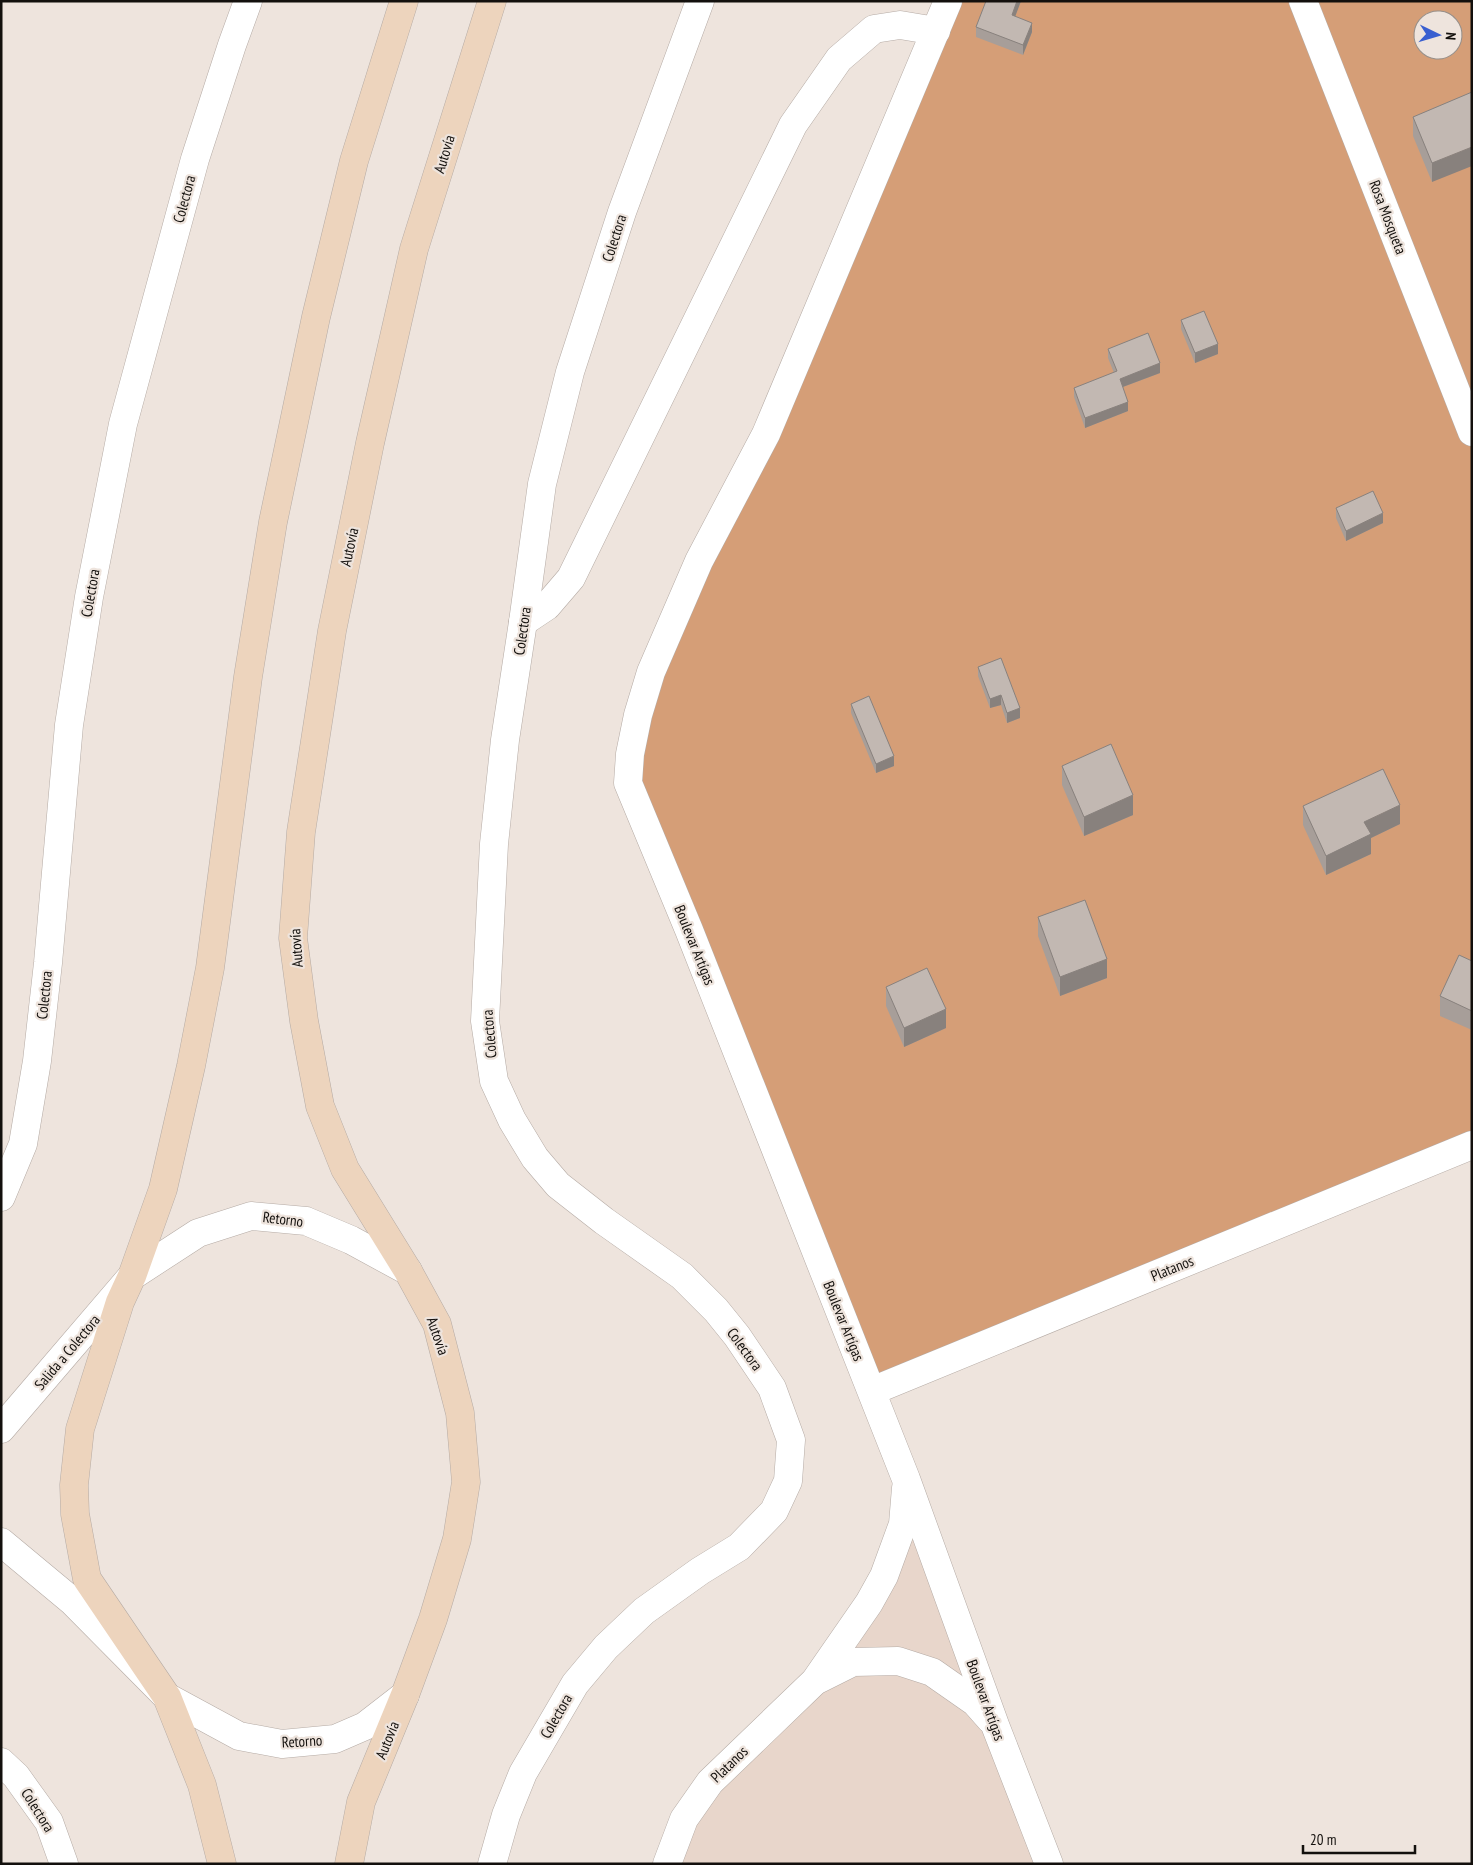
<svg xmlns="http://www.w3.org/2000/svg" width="1473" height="1865" viewBox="0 0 1473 1865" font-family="'PT Sans Narrow',sans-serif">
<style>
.built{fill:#e8d6cb}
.forest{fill:#d59e77;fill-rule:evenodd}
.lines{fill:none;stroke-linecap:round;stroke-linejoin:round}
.street-casing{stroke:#b5aba5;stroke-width:29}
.secondary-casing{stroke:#b5aba5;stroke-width:29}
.street{stroke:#fff;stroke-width:28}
.secondary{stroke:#edd4bd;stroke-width:28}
.wall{fill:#a79e99}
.shaded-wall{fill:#88817d}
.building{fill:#c2b8b2;stroke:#88817d}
.labels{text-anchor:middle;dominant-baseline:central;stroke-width:4.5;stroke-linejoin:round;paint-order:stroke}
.street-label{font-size:15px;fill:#13100d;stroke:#eee4dd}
</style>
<rect width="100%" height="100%" fill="#eee4dd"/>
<path class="built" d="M906,1479l143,385h-382l17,-45 161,-180z"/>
<path class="forest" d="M948,1h524v1144l-600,246 -242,-637zM1423,20h30v30h-30z"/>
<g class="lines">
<defs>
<g id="street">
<path d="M948,1l-182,433 -67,127 -48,111 -13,43 -8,39 -2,29 61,147 217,549 89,246 54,139"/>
<path d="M1303,1l169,431"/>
<path d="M523,622l24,-16 24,-28 222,-453 46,-66 35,-30 26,-4 36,6"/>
<path d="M1,1197l22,-53 14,-83 11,-98 21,-238 20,-128 34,-173 72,-265 37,-114 16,-44"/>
<path d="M872,1391l600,-246"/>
<path d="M1,1429l131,-153 66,-43 53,-17 55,5 45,19 57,31"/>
<path d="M1,1542l71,59 95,96 72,39 43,8 53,-5 30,-13 40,-31"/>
<path d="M819,1679l34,-17 45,-1 34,11 43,30 15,17"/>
<path d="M1,1762l15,14 33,46 15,42"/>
<path d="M492,1864l14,-49 17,-42 52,-89 31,-37 38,-36 56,-40 39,-24 35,-36 14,-30 3,-41 -19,-52 -35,-52 -21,-26 -34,-34 -78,-55 -46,-36 -23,-27 -23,-38 -18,-39 -9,-60 9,-177 11,-104 18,-118 19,-138 28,-112 52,-160 78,-211"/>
<path d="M667,1864l17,-45 26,-37 105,-101 54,-78 15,-27 19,-52 3,-36"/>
</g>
<g id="secondary">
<path d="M222,1864l-20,-79 -35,-88 -80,-118 -12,-65 -1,-29 6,-56 40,-127 12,-26 31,-87 28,-123 19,-98 38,-291 25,-155 43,-205 38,-156 50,-160"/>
<path d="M349,1864l12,-62 44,-107 28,-76 24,-80 9,-57 -6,-69 -23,-89 -29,-53 -63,-102 -25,-63 -16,-85 -11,-83 8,-106 31,-201 38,-188 44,-194 78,-248"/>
</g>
</defs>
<use href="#street" class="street-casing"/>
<use href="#secondary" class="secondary-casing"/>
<use href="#street" class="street"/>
<use href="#secondary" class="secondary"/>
</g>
<g class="wall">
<path d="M986,1h35l-6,15 17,16 -9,23 -47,-18v-10z"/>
<path d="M1472,92l-40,90 -19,-46v-19z"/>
<path d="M1181,320l37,34 -23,9 -14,-34z"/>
<path d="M1108,349l52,24 -37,14 5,24 -43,17 -11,-31v-9l40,-15 -6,-15z"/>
<path d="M1336,508l47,15 -37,18 -10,-23z"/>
<path d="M978,667l42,51 -13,5 -6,-18 -11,3 -12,-32z"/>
<path d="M851,704l43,62 -18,7 -25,-60z"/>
<path d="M1062,766l71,49 -49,21 -22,-51z"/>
<path d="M1303,806l97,18 -29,14v16l-45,21 -23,-50z"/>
<path d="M1038,917l69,61 -47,18 -22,-60z"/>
<path d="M1472,961v69l-32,-14v-20z"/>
<path d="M886,987l60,41 -42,19 -18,-41z"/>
</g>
<g class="shaded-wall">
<path d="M1017,1h4l-9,24v-10z"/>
<path d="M1032,23v9l-9,23v-10z"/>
<path d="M1472,147v19l-40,16v-19z"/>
<path d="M1218,344v10l-23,9v-10z"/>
<path d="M1160,363v10l-40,15v-9z"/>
<path d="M1128,402v9l-43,17v-10z"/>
<path d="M1383,513v10l-37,18v-10z"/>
<path d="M1001,695v10l-11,3v-9z"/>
<path d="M1020,708v10l-13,5v-10z"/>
<path d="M894,756v10l-18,7v-9z"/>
<path d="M1133,795v20l-49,21v-19z"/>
<path d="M1400,805v19l-29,14v16l-45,21v-19l38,-34z"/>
<path d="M1107,959v19l-47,18v-19z"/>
<path d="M946,1009v19l-42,19v-19z"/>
</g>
<g class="building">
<path d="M986,1h31l-5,14 20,8 -9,22 -47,-18z"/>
<path d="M1472,92v55l-40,16 -19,-46z"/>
<path d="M1204,311l14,33 -23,9 -14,-33z"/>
<path d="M1148,333l12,30 -40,16 8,23 -43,16 -11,-30 43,-17 -9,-22z"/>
<path d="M1373,491l10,22 -37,18 -10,-23z"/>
<path d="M1001,658l19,50 -13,5 -6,-18 -11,4 -12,-32z"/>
<path d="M869,696l25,60 -18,8 -25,-60z"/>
<path d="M1111,744l22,51 -49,22 -22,-51z"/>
<path d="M1383,769l17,36 -36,17 7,12 -45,22 -23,-50z"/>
<path d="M1085,900l22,59 -47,18 -22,-60z"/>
<path d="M1459,955l13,6v50l-32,-15z"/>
<path d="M927,968l19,41 -42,19 -18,-41z"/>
</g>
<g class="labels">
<g class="street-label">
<text transform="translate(444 154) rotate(-73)">Autovía</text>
<text transform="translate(184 199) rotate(-75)">Colectora</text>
<text transform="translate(1388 217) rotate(69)">Rosa Mosqueta</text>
<text transform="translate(614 238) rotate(-72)">Colectora</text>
<text transform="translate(349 547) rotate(-78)">Autovía</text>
<text transform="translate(90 593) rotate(-80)">Colectora</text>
<text transform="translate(522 631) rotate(-82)">Colectora</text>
<text transform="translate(695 945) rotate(68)">Boulevar Artígas</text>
<text transform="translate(296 948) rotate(-94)">Autovía</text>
<text transform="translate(44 995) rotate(-84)">Colectora</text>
<text transform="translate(489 1034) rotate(-95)">Colectora</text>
<text transform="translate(283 1219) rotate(7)">Retorno</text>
<text transform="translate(1172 1268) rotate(-22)">Platanos</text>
<text transform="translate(844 1321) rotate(68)">Boulevar Artígas</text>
<text transform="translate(438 1336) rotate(71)">Autovía</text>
<text transform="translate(745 1349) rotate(54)">Colectora</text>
<text transform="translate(67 1352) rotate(-50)">Salida a Colectora</text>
<text transform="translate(986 1700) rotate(70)">Boulevar Artígas</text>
<text transform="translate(556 1716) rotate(-60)">Colectora</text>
<text transform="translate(387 1740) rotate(-68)">Autovía</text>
<text transform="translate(302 1741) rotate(-3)">Retorno</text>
<text transform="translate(729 1764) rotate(-44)">Platanos</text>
<text transform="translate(38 1810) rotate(58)">Colectora</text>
</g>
</g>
<rect width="1473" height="1865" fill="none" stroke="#13100d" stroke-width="5"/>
<g transform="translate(1438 35) rotate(95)"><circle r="24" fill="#eee4dd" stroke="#968f8a"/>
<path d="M0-4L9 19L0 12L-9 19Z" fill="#395fd0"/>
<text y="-8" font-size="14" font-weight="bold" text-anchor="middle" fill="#13100d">N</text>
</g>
<path d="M1303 1845v8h112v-8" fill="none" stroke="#13100d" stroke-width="2.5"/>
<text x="1310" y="1845" font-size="15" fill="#13100d" stroke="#eee4dd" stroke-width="4" paint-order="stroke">20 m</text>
</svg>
